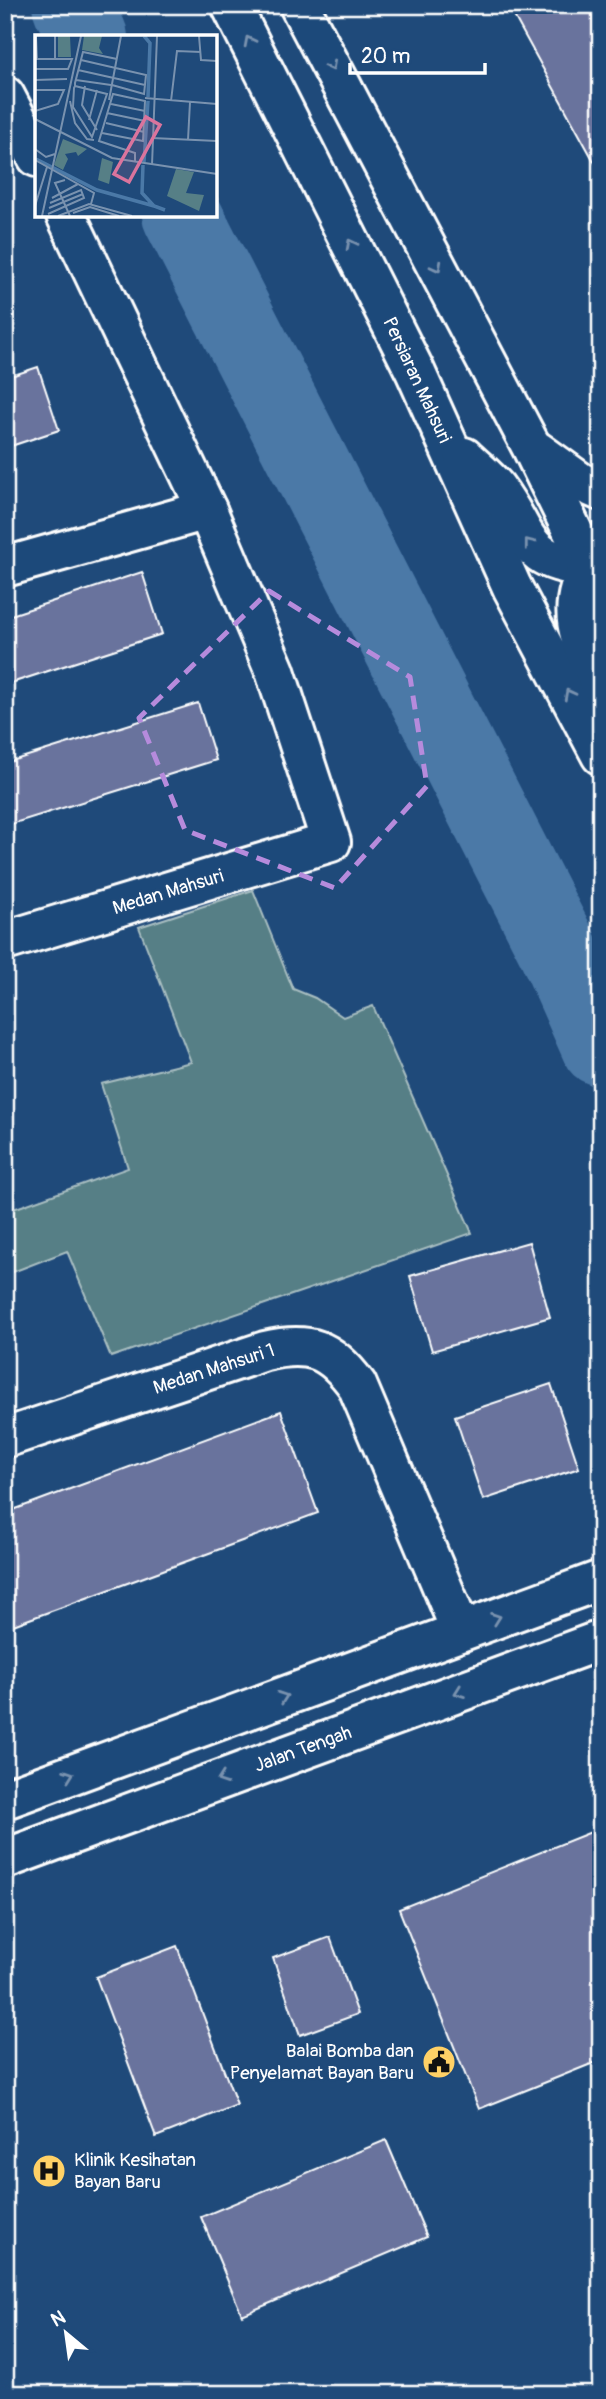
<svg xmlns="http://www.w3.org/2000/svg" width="606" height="2399" viewBox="0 0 606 2399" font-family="Pangolin,sans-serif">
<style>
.green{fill:#567f86;stroke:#aabfc2;stroke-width:2}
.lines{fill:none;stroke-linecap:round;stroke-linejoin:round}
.river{stroke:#4b79a7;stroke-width:80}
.building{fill:#69739d;stroke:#fff;stroke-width:2}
.street-casing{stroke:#fff;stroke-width:44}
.secondary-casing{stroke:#fff;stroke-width:44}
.primary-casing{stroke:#fff;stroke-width:44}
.street{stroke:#1f4a7a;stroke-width:38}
.secondary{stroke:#1f4a7a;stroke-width:38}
.primary{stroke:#1f4a7a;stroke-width:38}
.oneway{stroke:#7992af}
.marked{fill:none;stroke:#b68bdc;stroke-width:5;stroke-dasharray:14 9;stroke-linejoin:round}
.labels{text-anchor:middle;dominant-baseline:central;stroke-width:5;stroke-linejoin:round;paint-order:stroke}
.street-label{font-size:19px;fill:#fff;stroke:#1f4a7a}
.poi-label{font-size:19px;fill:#fff;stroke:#1f4a7a;text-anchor:end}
.inset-river{fill:none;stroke:#4b79a7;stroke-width:3.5}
.inset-road{fill:none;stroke:#7992af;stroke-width:2}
.view{fill:#da749d;fill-opacity:0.15;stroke:#da749d;stroke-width:3.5}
.inset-edge{fill:none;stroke:#fff;stroke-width:3.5}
</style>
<rect width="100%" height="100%" fill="#1f4a7a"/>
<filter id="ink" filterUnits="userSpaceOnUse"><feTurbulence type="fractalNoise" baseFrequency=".0143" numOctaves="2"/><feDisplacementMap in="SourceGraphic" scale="14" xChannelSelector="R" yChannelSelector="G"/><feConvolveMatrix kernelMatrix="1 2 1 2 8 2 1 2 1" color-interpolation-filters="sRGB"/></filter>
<g filter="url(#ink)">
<path class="green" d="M253,890l40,99 22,9 28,19 30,-11 99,227 -361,124 -44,-106 -62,24v-63l123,-44 -27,-84 90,-22 -52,-135z"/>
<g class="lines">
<g class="river">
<path d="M72,5l16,32"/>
<path d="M182,215l375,732 44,99"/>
</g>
</g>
<g class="building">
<path d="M508,5h93v169z"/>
<path d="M38,367l21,63 -54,18v-70z"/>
<path d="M142,572l20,62 -157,51v-68z"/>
<path d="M198,703l18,57 -211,66v-63z"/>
<path d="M529,1242l21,75 -118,34 -22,-75z"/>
<path d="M551,1384l28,84 -96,32 -28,-84z"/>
<path d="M281,1411l37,102 -313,115v-115z"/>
<path d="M601,1828v232l-122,49 -80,-200z"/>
<path d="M330,1937l28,77 -58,21 -27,-77z"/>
<path d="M177,1946l60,159 -81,32 -60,-160z"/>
<path d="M386,2140l41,97 -185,78 -41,-98z"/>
</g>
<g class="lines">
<defs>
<g id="street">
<path d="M5,96l32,61"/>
<path d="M5,567l202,-57"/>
<path d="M5,941l326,-99 -56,-171 -68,-161 -141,-295"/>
<path d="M5,1438l260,-87c44,-10 65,-3 92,34l104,246"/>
</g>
<g id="secondary">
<path d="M231,5l184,366 97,216 89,168"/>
<path d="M299,5l233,443 69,141"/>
<path d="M537,451l43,31 21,9"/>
<path d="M464,457c10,10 23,20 32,31 35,46 24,74 94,79"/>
<path d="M590,567c-27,43 -9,76 11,118"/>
</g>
<g id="primary">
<path d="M5,1799l596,-219"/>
<path d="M5,1859l596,-219"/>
</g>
</defs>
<use href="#street" class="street-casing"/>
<use href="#secondary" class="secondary-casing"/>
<use href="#primary" class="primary-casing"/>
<use href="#street" class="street"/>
<use href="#secondary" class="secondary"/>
<use href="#primary" class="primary"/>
</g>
<defs><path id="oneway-chevron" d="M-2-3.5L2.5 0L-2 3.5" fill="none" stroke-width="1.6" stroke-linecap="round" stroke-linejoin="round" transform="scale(1.75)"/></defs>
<g class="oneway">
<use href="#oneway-chevron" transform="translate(249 41) rotate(-117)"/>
<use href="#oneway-chevron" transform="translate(331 66) rotate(62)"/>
<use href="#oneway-chevron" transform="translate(351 244) rotate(-117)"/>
<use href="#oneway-chevron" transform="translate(437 267) rotate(62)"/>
<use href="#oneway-chevron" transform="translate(529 543) rotate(-128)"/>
<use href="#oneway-chevron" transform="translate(569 694) rotate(-118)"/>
<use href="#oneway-chevron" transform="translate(496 1618) rotate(-20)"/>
<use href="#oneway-chevron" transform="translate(459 1692) rotate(160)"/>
<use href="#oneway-chevron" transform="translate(283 1697) rotate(-20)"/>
<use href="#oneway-chevron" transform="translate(69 1775) rotate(-20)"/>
<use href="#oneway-chevron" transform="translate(222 1779) rotate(160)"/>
</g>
</g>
<path class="marked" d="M269,591l141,86 17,109 -92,102 -150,-58 -46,-112z"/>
<defs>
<symbol id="civic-disc" viewBox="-11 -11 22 22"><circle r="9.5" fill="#ffd166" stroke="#1f4a7a"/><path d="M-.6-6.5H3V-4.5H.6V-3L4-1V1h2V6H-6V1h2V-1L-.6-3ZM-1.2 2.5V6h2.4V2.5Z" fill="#111"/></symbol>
<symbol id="hospital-disc" viewBox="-11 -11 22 22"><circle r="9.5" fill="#ffd166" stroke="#1f4a7a"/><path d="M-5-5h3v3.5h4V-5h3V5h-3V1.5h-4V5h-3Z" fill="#111"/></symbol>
</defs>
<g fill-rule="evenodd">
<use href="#civic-disc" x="420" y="2043" width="38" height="38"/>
<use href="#hospital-disc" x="30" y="2152" width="38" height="38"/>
</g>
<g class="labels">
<g class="street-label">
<text transform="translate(417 380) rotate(65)">Persiaran Mahsuri</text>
<text transform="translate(168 892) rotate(-17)">Medan Mahsuri</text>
<text transform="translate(214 1369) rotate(-18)">Medan Mahsuri 1</text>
<text transform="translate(303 1749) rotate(-20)">Jalan Tengah</text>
</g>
<g class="poi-label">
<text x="414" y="2051">Balai Bomba dan<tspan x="414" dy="22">Penyelamat Bayan Baru</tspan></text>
<text x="74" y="2160" text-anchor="start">Klinik Kesihatan<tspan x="74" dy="22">Bayan Baru</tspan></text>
</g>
</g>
<g transform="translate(35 35)">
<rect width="182" height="182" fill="#1f4a7a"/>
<path d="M23,1h12l1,21h-13zM49,1h18l-3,12 4,6 -21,-4zM28,104l24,10 -9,7 -2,-4 -11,2 3,5 -5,11 -9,-5zM67,123l11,4 -4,22 -11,-4zM141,134l18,3 -8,21 18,2 -5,16 -32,-15z" fill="#567f86"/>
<path class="inset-river" d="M109,1l6,7 -2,54M1,124l61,31 57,16M109,127l4,-61M108,130l-1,28 12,13 11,4"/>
<path class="inset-road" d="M1,1l1,23M20,1v23M164,1l2,24 16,1M0,24h37l-4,10h-33M46,25l65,15 -2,19 -32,-9M43,35l67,15M0,45l32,-1M41,45l35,5M40,51l32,8 -15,43 -19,-30 1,-19 1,-2v-3l8,-31 34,7M50,51l-3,19 15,25M0,55h29l-6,14 -23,7M110,63l72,6M74,65l12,-64M35,66l5,22 12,16 7,1M136,66l6,-50 24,1M76,69l34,7M72,78l38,8M0,84l77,39 105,16M54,85l8,-30M71,88l38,9M67,98l41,8 2,-40 -32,-7 -14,47 36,12v9M117,103l65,3M153,105l2,-38M0,114l11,8 9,-3M0,125l59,33 -3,11M117,130l5,-129M30,145l-10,3 15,33M17,163l26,-14M0,171l12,-39M14,173l34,-14M38,178l17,-6 29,9M13,179l36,-16 -3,-8 -31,13M7,181l39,-180M23,181l31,-12 43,12"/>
<path class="view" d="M111,82l14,8 -31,57 -15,-8z"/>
<rect width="182" height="182" class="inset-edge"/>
</g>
<rect width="606" height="2399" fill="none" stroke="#1f4a7a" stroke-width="28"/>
<rect x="14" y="14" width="578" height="2371" fill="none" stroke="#fff" stroke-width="2.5" filter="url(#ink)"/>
<g transform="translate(66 2333) rotate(331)" stroke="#1f4a7a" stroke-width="5" paint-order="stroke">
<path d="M0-5L12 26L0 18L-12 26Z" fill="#ffffff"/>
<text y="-10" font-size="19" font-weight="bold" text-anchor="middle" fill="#ffffff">N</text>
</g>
<path d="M350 63v10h135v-10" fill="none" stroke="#ffffff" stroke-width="3.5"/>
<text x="361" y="63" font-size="21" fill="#ffffff" stroke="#1f4a7a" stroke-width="5" paint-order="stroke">20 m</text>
</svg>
